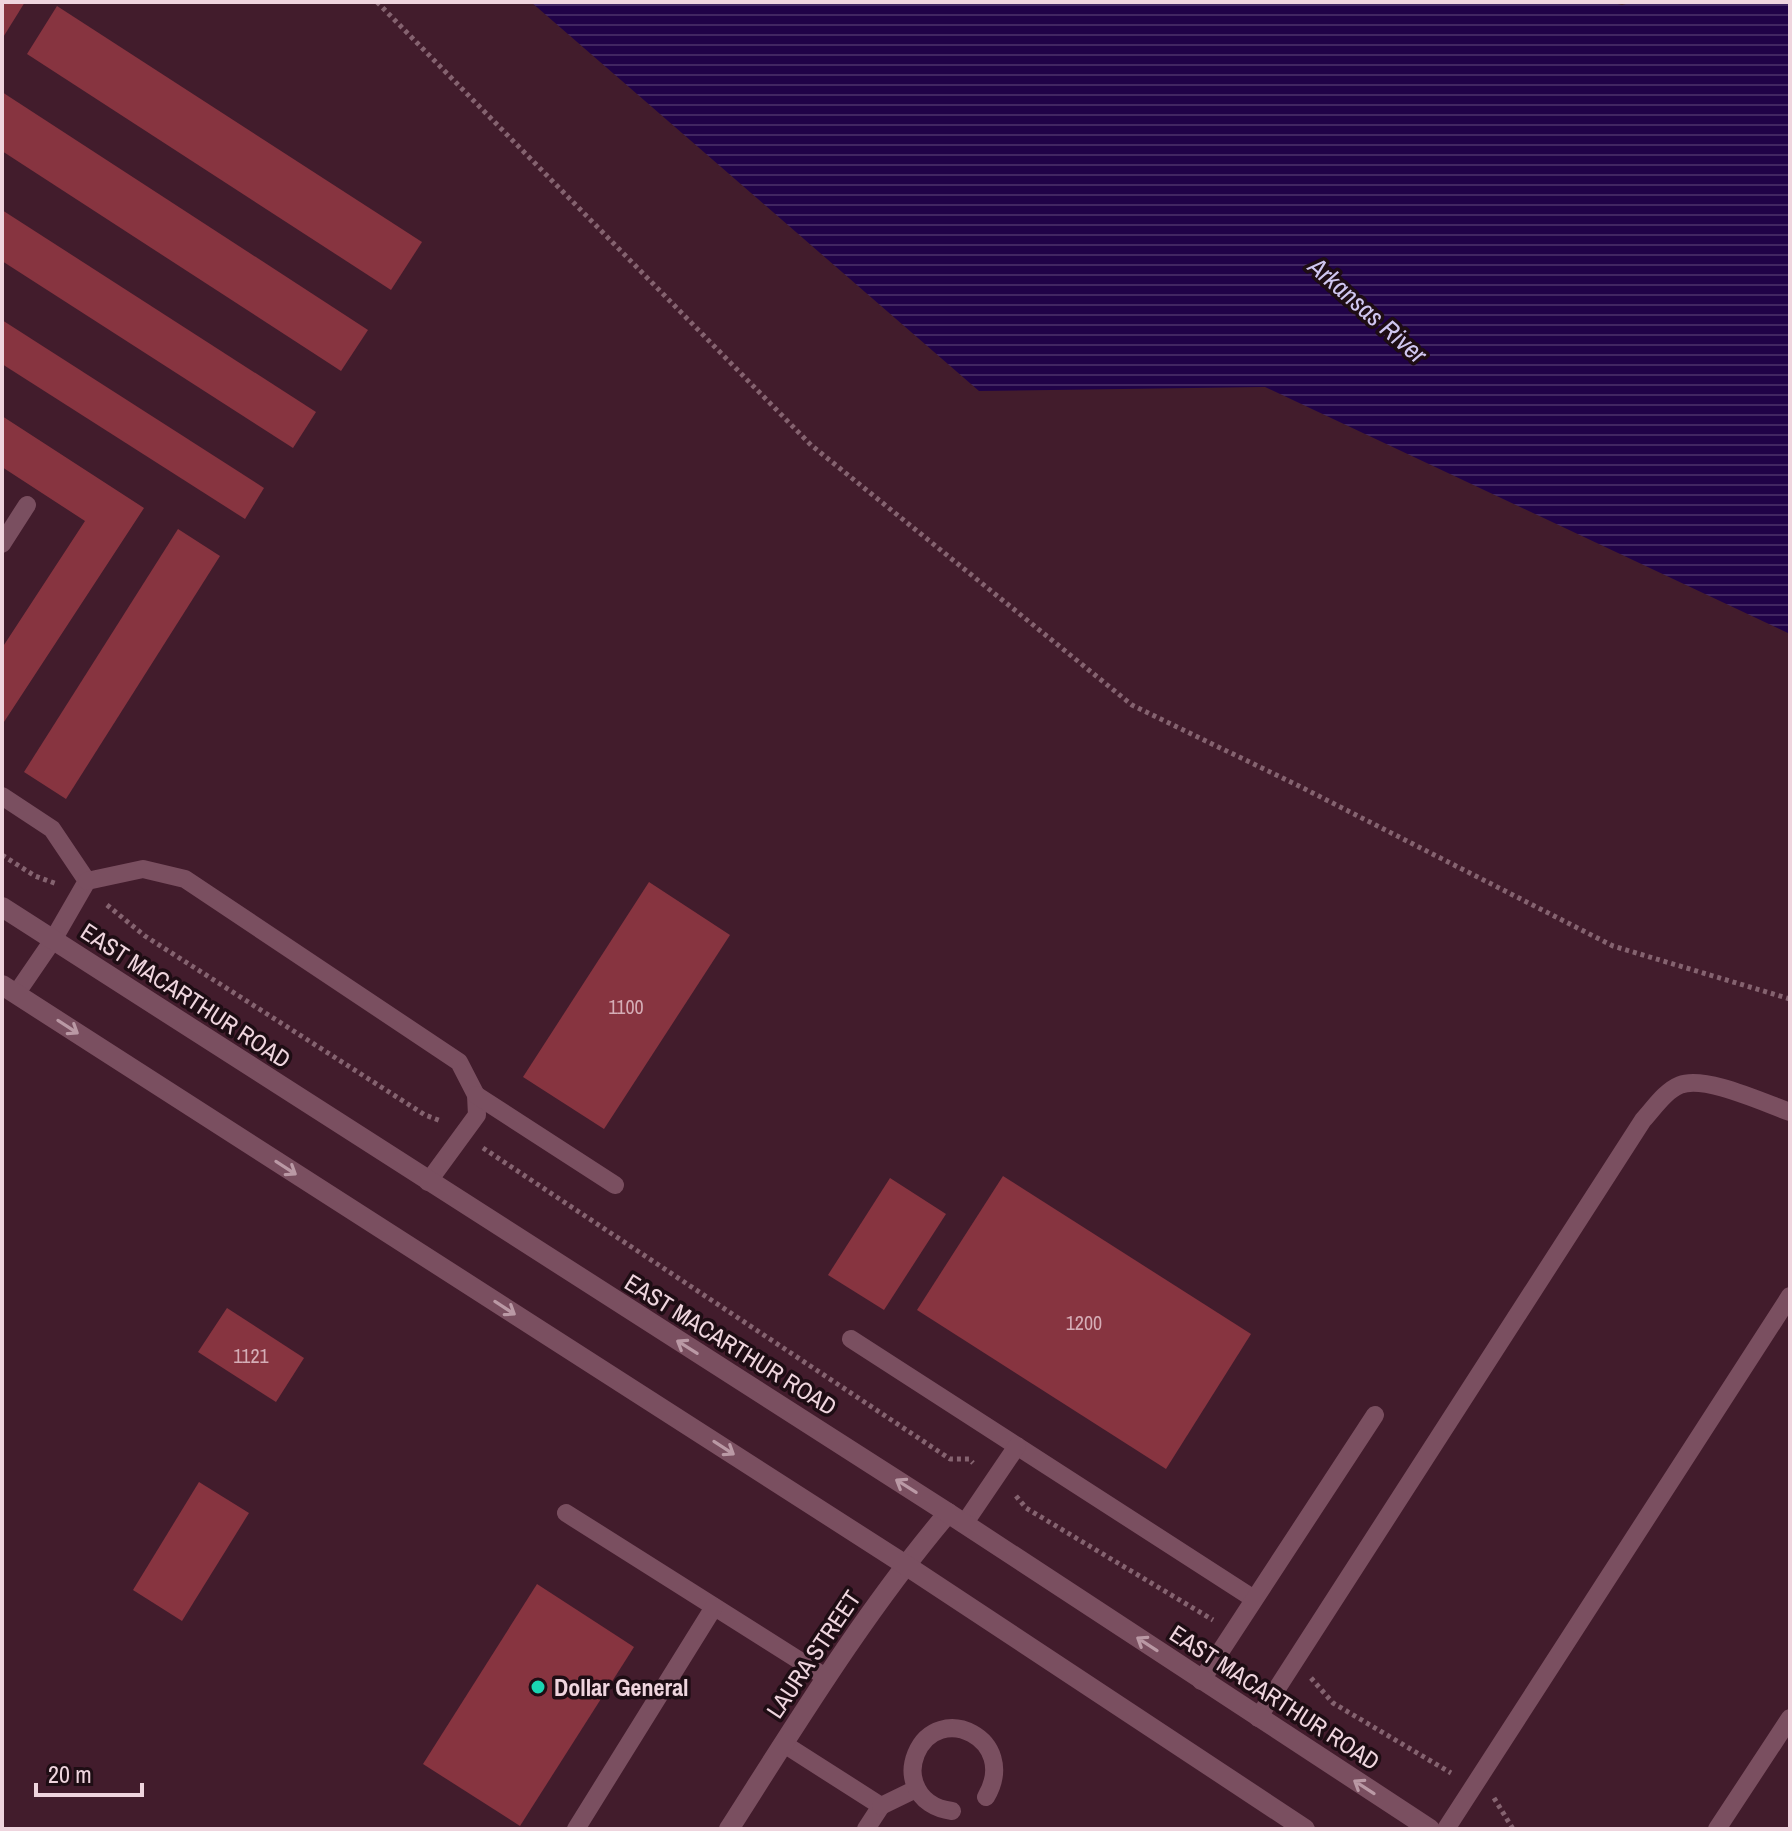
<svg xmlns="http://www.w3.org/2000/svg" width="1792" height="1831" viewBox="0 0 1792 1831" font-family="'Archivo Narrow',sans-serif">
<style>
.water{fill:url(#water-rules)}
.building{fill:#873440}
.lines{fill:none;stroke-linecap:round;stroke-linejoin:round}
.path{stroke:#856370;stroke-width:5;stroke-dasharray:4 4;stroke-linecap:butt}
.service{stroke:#7a4f60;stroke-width:18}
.minor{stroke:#7a4f60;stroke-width:20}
.tertiary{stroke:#7a4f60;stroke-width:20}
.oneway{stroke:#ba99a5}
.poi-dot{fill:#1ad5b2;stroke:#1e0d14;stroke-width:3}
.labels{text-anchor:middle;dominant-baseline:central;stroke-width:7;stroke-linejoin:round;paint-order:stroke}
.number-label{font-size:20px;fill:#d5adb6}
.street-label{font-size:24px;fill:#efd5de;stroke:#1e0d14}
.poi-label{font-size:24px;font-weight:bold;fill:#efd5de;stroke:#1e0d14;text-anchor:start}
.water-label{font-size:26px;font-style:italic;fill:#cfc6ef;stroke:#1e0d14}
</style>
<defs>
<pattern id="water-rules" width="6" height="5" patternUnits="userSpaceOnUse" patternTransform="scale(2)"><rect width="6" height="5" fill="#200247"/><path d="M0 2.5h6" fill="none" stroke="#412661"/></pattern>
</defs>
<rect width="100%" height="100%" fill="#421c2c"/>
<path class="water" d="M531,2h1077l14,3 12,-3h156v632l-525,-247 -286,4z"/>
<g class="building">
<path d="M2,2h23l-23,37z"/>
<path d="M57,6l365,236 -31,48 -364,-236z"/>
<path d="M2,92l366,238 -27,41 -339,-220z"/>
<path d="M2,210l314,202 -23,36 -291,-187z"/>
<path d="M2,320l262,168 -19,31 -243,-155z"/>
<path d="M2,416l142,92 -142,217v-77l83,-127 -83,-54z"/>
<path d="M178,529l42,27 -154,243 -42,-27z"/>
<path d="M649,882l81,53 -126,194 -81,-52z"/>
<path d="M1003,1176l248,158 -85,135 -249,-159z"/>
<path d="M890,1178l56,36 -62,96 -56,-35z"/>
<path d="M227,1308l77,50 -28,44 -78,-50z"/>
<path d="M199,1482l50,31 -67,108 -49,-31z"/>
<path d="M537,1584l97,63 -114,179 -97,-62z"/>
</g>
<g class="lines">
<g class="path">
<path d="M377,2l434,443 321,260 173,84 308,157 177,53"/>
<path d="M2,855l33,21 22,8"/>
<path d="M107,905l38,31 280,179 16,6"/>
<path d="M483,1148l467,311h19l4,4"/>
<path d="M1016,1496l10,12 187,112"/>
<path d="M1311,1678l22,25 118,70"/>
<path d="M1494,1798l19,31"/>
</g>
<g class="service">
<path d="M2,544l25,-39"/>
<path d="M2,796l50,33 35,52 -34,59 -37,54"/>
<path d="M87,881l56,-12 42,10 274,183 17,33 1,20 -49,67"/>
<path d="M476,1095l139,90"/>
<path d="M851,1339l403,260"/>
<path d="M566,1513l261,165"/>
<path d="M964,1524l53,-78"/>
<path d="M1201,1681l174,-266"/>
<path d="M1258,1718l385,-598c11,-12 22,-29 37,-35 25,-10 84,18 110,27"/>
<path d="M784,1744l97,62 -15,23"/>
<path d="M881,1806l35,-17"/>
<path d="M952,1811c-16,-2 -31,-10 -37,-27 -4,-10 -3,-20 1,-30 22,-54 104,-15 70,43"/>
<path d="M576,1829l138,-222"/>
<path d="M1446,1829l344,-533"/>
<path d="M1717,1829l73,-111"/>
</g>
<path class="minor" d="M729,1829c69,-108 136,-218 219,-316"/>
<g class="tertiary">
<path d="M2,907l946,606 482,316"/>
<path d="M2,985l902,579 401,265"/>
</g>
</g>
<defs><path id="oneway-shaft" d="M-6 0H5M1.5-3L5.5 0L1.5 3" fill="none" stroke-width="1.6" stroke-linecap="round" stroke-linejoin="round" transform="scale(2)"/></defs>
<g class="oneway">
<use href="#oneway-shaft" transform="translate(68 1027) rotate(33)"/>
<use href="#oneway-shaft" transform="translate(286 1168) rotate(33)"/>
<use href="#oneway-shaft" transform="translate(505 1308) rotate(33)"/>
<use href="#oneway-shaft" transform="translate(687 1347) rotate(-148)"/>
<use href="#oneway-shaft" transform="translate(724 1448) rotate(33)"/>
<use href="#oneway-shaft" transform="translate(906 1486) rotate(-148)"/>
<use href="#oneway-shaft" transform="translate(1147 1644) rotate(-147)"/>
<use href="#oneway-shaft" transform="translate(1364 1787) rotate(-147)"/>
</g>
<circle class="poi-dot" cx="538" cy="1687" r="8"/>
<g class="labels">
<g class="number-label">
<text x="626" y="1006">1100</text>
<text x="1084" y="1322">1200</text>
<text x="251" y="1355">1121</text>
</g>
<g class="street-label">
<text transform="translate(186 995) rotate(33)">EAST MACARTHUR ROAD</text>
<text transform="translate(731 1344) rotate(32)">EAST MACARTHUR ROAD</text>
<text transform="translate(813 1654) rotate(-56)">LAURA STREET</text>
<text transform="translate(1275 1697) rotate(33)">EAST MACARTHUR ROAD</text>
</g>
<g class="poi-label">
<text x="554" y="1687">Dollar General</text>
</g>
<g class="water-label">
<text transform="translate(1368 310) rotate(41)">Arkansas River</text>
</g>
</g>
<rect width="1792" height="1831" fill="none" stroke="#efd5de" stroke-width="8"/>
<path d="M36 1783v12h106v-12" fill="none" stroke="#efd5de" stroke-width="4"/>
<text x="48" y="1783" font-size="24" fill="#efd5de" stroke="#1e0d14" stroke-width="6" paint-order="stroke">20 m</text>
</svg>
